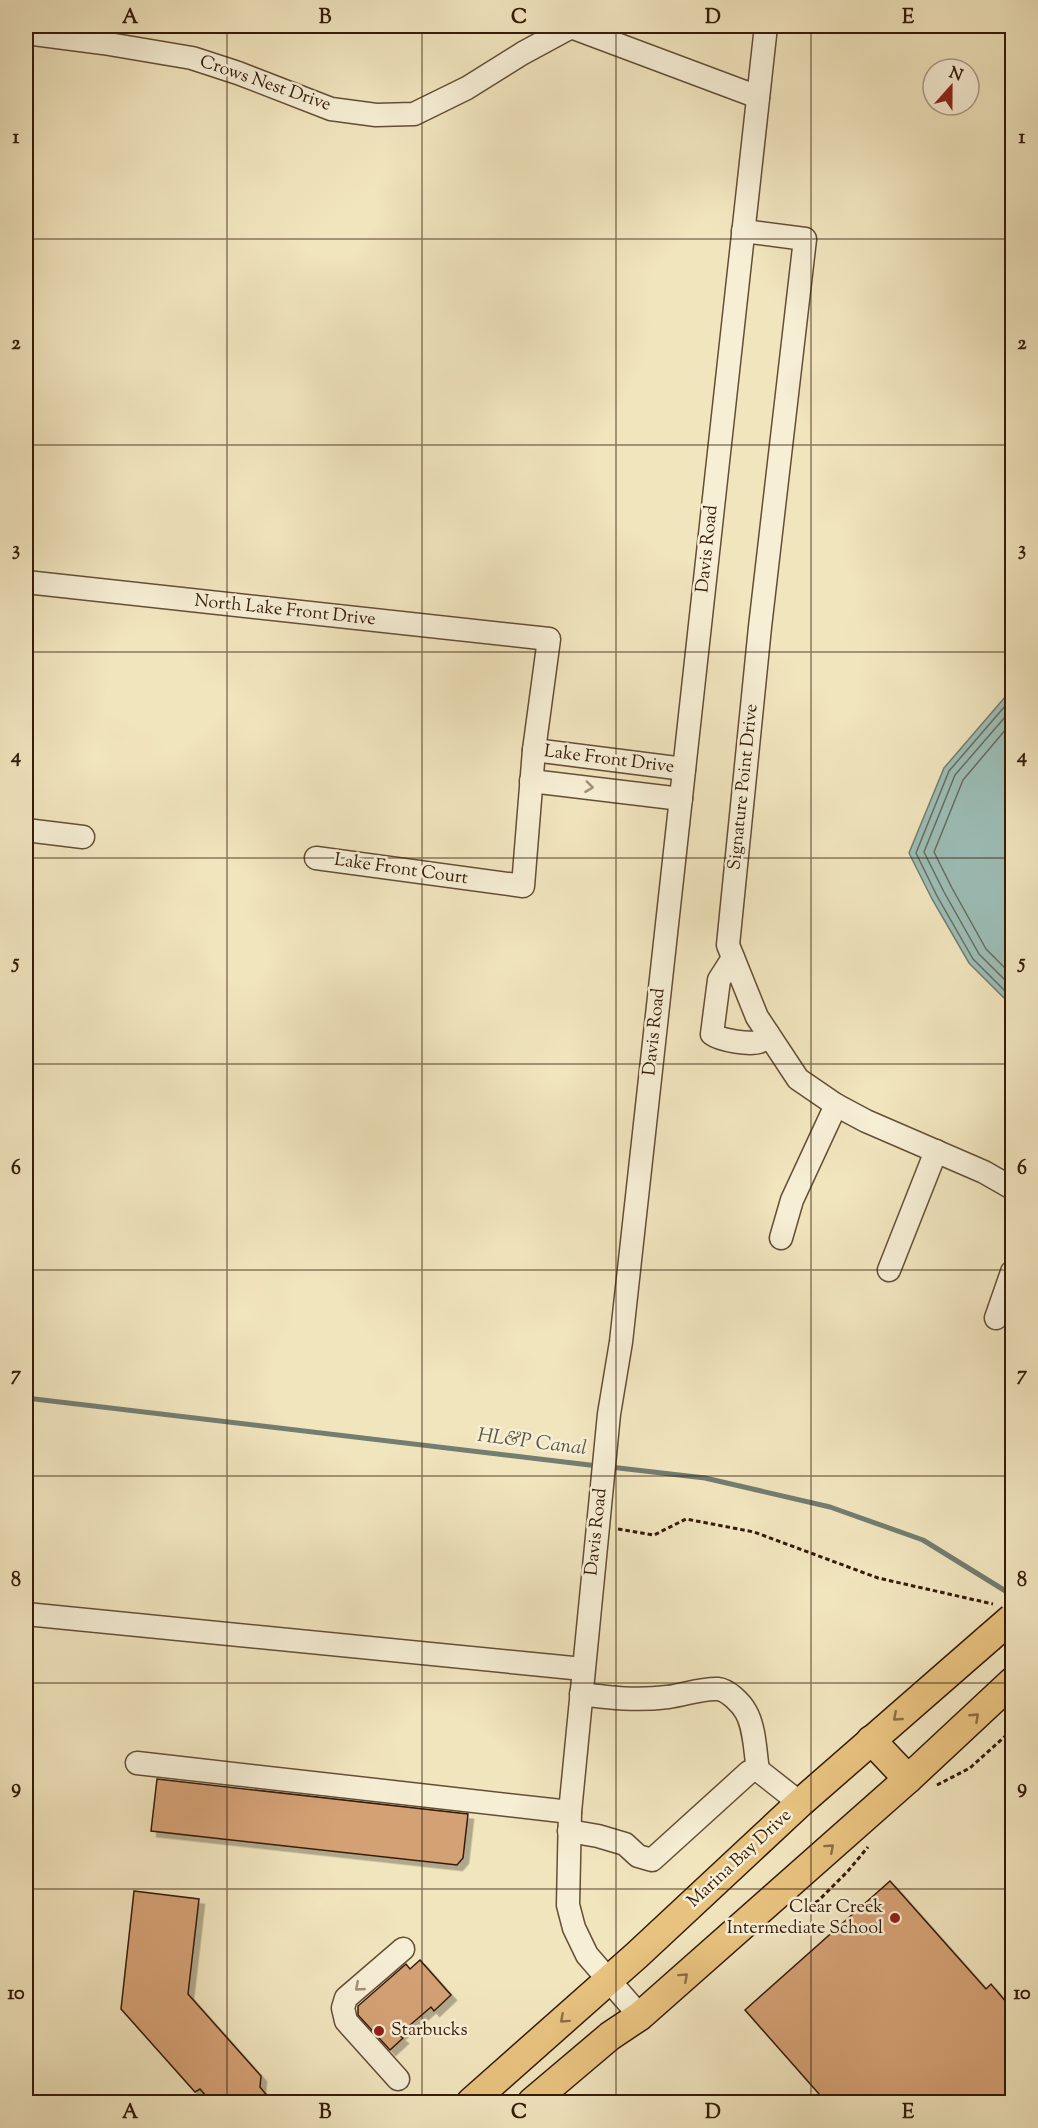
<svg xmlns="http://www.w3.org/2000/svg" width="1038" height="2128" viewBox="0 0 1038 2128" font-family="'Sorts Mill Goudy',serif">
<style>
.water{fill:#9cbeb7;stroke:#737d71;stroke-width:1.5}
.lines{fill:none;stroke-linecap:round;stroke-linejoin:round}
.shore{stroke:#686c60;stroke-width:1.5}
.stream{stroke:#737d71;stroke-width:5}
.building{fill:#d4a175;stroke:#351b08;stroke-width:1.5;filter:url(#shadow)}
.minor-casing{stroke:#644e36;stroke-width:25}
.major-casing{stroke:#351b08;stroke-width:31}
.path{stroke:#351b08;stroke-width:3;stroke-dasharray:4.5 3;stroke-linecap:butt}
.minor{stroke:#f6eed5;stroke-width:22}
.major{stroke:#e8c27f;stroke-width:28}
.major-bridge-casing{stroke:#351b08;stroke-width:31;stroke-linecap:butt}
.major-bridge{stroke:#e8c27f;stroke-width:28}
.oneway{stroke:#9f8f79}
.oneway2{stroke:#8e6e44}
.grid{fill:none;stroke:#351b08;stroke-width:1.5;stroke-opacity:0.55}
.poi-dot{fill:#8f2418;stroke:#f6eed5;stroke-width:2}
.labels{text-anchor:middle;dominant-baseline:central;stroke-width:5;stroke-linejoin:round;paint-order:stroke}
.street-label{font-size:18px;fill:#351b08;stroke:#f6eed5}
.poi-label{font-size:18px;fill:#351b08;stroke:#f6eed5;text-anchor:end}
.water-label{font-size:20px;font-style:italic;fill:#595445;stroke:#f6eed5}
.neatline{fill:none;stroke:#351b08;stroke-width:2}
.grid-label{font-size:20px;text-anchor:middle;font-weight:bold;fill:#351b08}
</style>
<defs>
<filter id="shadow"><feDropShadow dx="5.5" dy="5.5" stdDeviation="0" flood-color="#0004"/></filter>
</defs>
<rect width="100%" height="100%" fill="#f1e5be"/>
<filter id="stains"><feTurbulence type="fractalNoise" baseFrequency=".00333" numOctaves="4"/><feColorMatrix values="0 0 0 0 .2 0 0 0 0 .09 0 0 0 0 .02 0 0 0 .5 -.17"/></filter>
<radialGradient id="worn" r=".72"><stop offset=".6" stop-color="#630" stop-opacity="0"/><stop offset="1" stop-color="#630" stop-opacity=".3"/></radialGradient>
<path class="water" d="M1012,689v317l-43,-43 -37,-64 -23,-46 35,-85z"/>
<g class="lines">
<g class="shore">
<path d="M1012,698l-63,73 -33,82 21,43 36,63 39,39"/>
<path d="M1012,709l-57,66 -31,77 20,40 35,62 33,33"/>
<path d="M1012,722l-49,58 -29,72 18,36 34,61 26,26"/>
</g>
<g class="stream">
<path d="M26,1398l572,68"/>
<path d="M610,1467l95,11 125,29 93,33 89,55"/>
</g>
</g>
<g class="building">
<path d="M157,1779l311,35 -5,44 -6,7 -306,-34z"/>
<path d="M890,1881l96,108 5,-5 21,25v94h-185l-82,-93z"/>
<path d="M134,1891l65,8 -11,95 73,82 -1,11 13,16h-61l-12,-14 -5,3 -74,-83z"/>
<path d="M420,1960l31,35 -17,16 -3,-4 -29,25 -3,3 4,3 -13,12 -32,-35v-9l48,-42 4,5z"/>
</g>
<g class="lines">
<defs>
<g id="minor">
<path d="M26,33l77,10 89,15 46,15 93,36 45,6 38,-1 53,-26 56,-35 48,-26 187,70"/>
<path d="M743,231l62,8 -45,388 -32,318 29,72 41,62 38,26 30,16 118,51 28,16"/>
<path d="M26,582l523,57 -15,111 -11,136 -207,-28"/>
<path d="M534,750l150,19"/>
<path d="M531,781l150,18"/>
<path d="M26,830l57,7"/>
<path d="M733,958l-14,22 -7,54c8,6 40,12 49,7 3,-1 5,-5 7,-7"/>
<path d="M781,1238l11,-38 44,-95"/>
<path d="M889,1270l47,-119"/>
<path d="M996,1318l16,-46"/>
<path d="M26,1614l557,55"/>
<path d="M581,1694c31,4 55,7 87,3 17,-2 33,-9 50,-8 10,1 23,14 28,23 9,16 9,40 12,58"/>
<path d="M137,1763l433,49"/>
<path d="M569,1831l29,5 27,8 13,12 14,4 97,-88 9,-2 42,33"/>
<path d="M640,2016l-53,-61 -13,-27 -6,-23 2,-93 39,-398 12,-72 145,-1316"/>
<path d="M398,2079l-52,-58 -3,-13 3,-10 57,-49"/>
</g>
<g id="major">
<path d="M871,1740l37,39"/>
<path d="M471,2102l166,-147 163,-152 189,-165"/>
<path d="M532,2102l78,-66 30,-20 268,-237 104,-97"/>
</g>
</defs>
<use href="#minor" class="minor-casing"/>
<use href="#major" class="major-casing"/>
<g class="path">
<path d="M618,1529l36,6 32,-16 68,13 124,46 115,26"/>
<path d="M937,1785l33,-17 42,-38"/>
<path d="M795,1912l23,-11 30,-30 20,-24"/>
</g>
<use href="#minor" class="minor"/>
<use href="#major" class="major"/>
<defs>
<path id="major-bridge" d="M989,1638l23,-20"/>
</defs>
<use href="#major-bridge" class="major-bridge-casing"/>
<use href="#major-bridge" class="major-bridge"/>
</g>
<defs><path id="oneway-chevron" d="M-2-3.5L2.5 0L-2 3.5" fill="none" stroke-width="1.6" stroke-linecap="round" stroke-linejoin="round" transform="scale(1.5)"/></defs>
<g class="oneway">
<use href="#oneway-chevron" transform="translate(589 787) rotate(7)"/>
<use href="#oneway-chevron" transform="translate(359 1987) rotate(139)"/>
</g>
<g class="oneway2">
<use href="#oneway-chevron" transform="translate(897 1717) rotate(139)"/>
<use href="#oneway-chevron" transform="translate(975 1717) rotate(-43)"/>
<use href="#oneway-chevron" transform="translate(830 1848) rotate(-42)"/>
<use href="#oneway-chevron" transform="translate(684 1977) rotate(-42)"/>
<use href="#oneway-chevron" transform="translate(564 2019) rotate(138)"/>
</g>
<path class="grid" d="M227,26v2076M422,26v2076M616,26v2076M811,26v2076M26,239h986M26,445h986M26,652h986M26,858h986M26,1064h986M26,1270h986M26,1476h986M26,1683h986M26,1889h986"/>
<g class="poi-dot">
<circle cx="895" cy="1918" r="6"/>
<circle cx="379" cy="2031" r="6"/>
</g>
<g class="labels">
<g class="street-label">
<text transform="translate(265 84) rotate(19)">Crows Nest Drive</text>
<text transform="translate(708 549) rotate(-84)">Davis Road</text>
<text transform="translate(285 611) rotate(6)">North Lake Front Drive</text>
<text transform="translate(609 760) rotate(7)">Lake Front Drive</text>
<text transform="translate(744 787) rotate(-84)">Signature Point Drive</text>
<text transform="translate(401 870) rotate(8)">Lake Front Court</text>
<text transform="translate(655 1032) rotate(-84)">Davis Road</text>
<text transform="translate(597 1532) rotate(-84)">Davis Road</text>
<text transform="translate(740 1859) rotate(-43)">Marina Bay Drive</text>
</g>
<g class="poi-label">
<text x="883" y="1908">Clear Creek<tspan x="883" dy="21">Intermediate School</tspan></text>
<text x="391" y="2031" text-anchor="start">Starbucks</text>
</g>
<g class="water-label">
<text transform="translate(532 1443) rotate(7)">HL&amp;P Canal</text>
</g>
</g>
<rect width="1038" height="2128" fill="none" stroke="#f1e5be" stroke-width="66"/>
<g transform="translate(951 87) rotate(21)"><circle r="28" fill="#f6eed5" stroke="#a99a83" stroke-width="1.5"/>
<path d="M0-4.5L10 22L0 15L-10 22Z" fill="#8f2418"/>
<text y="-9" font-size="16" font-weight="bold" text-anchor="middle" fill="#351b08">N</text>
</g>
<rect x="33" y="33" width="972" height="2062" class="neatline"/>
<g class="grid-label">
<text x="130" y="23">A</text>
<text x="325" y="23">B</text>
<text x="519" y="23">C</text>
<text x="713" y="23">D</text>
<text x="908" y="23">E</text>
<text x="16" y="143">1</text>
<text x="1022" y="143">1</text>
<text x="16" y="349">2</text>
<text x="1022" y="349">2</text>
<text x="16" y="555">3</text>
<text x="1022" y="555">3</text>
<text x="16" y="762">4</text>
<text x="1022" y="762">4</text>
<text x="16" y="968">5</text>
<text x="1022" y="968">5</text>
<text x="16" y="1174">6</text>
<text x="1022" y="1174">6</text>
<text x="16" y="1380">7</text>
<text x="1022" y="1380">7</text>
<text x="16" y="1586">8</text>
<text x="1022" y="1586">8</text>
<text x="16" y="1793">9</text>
<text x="1022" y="1793">9</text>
<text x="16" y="1999">10</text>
<text x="1022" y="1999">10</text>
<text x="130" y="2118">A</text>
<text x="325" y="2118">B</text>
<text x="519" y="2118">C</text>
<text x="713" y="2118">D</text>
<text x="908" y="2118">E</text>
</g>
<rect width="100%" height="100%" filter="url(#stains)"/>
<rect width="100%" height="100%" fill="url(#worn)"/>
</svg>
